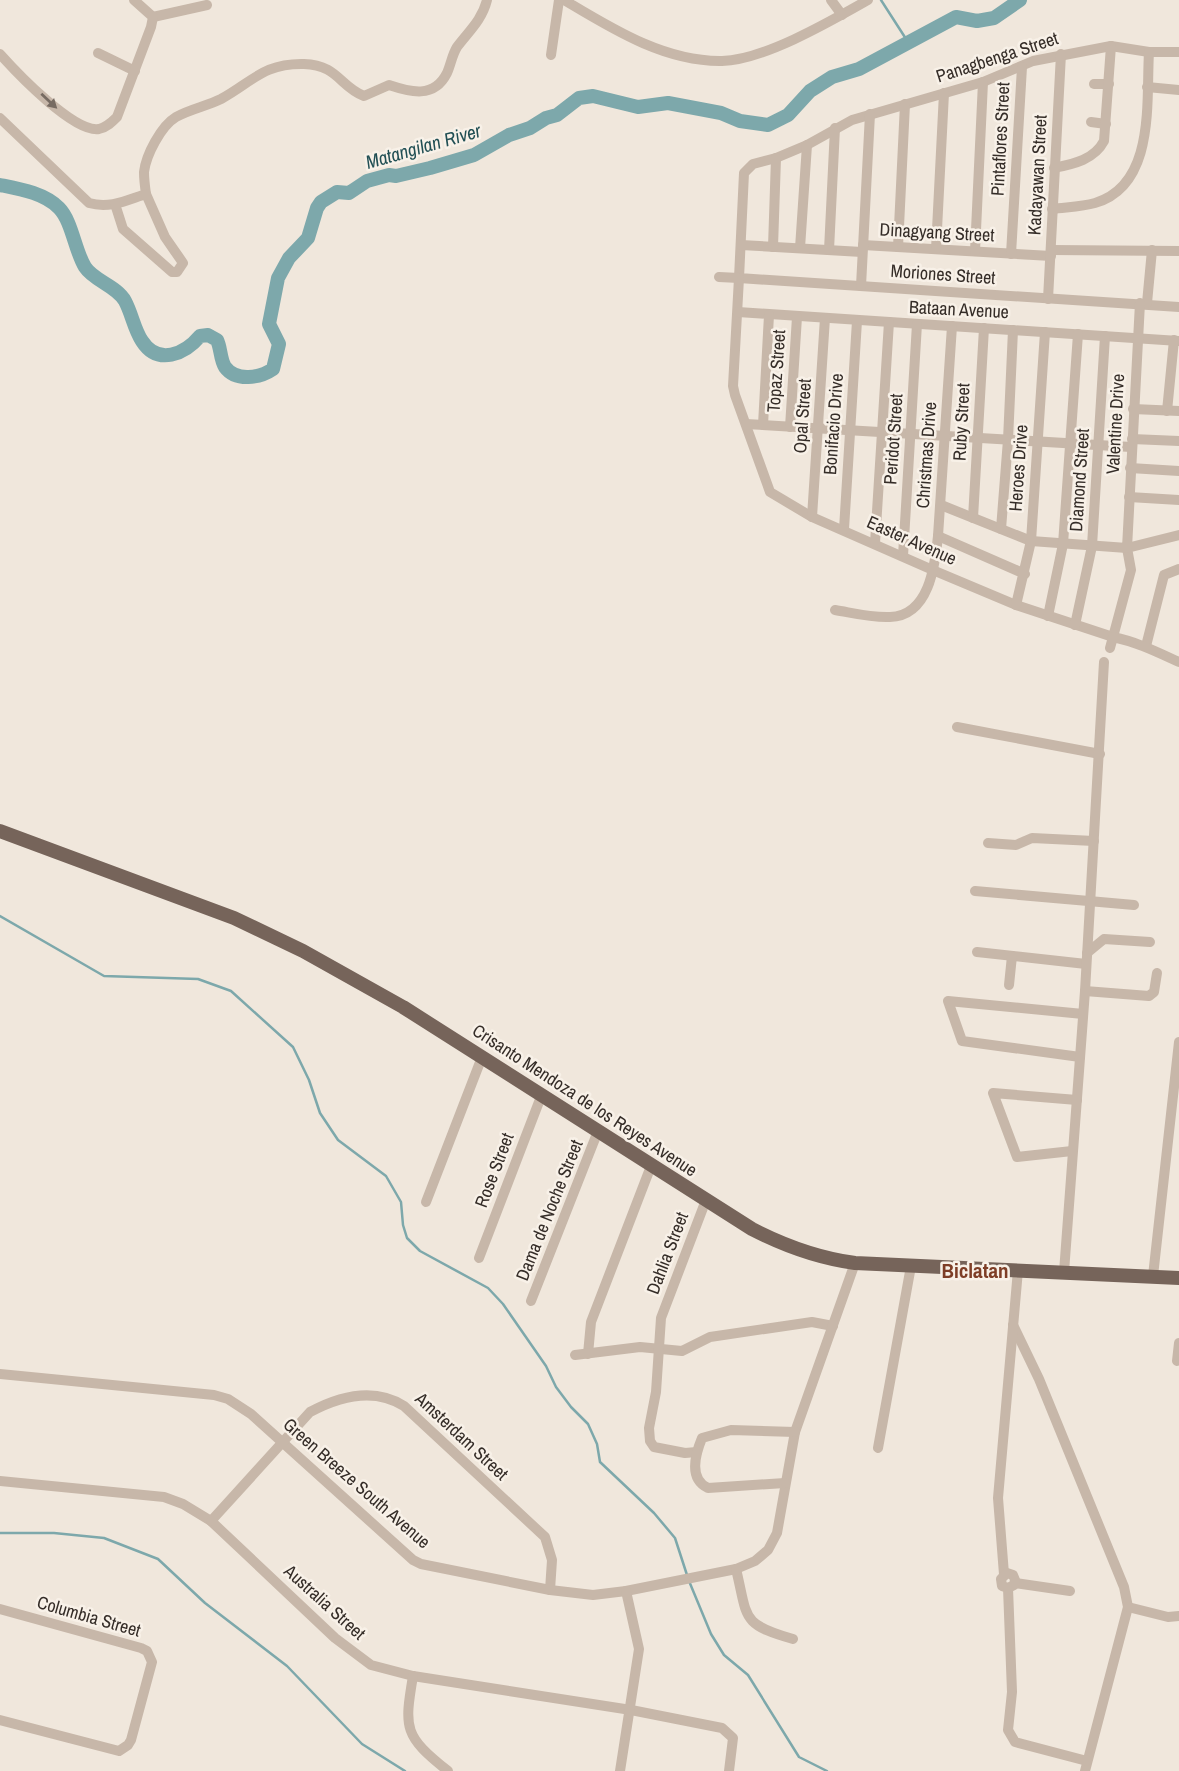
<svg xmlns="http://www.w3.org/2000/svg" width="1179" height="1771" viewBox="0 0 1179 1771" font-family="'Archivo Narrow',sans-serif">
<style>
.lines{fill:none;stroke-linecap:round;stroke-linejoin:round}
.stream{stroke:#7da8ab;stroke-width:2.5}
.river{stroke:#7da8ab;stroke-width:14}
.minor{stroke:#c7b7a9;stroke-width:10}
.major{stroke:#76645a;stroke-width:14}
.oneway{fill:#776b62}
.labels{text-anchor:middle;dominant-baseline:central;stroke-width:5;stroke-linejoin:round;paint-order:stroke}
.street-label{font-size:18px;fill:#352d28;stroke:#f8f1e8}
.water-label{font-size:19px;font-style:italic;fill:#214f54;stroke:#f8f1e8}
.quarter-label{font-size:21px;font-weight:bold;fill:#7e3e27;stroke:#f8f1e8}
</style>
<rect width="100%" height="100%" fill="#f0e7dc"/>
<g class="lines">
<g class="stream">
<path d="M881,0l27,42"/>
<path d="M0,916l104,60 94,3 33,12 62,56 16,33 11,33 18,27 48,36 15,26 2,23 4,13 13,13 68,37 15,16 43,62 10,21 15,20 17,17 9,20 3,18 54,51 21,25 12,37"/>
<path d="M0,1533h54l50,5 54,21 47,44 82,63 75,78 43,27"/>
<path d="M689,1581l22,53 13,21 24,20 51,82 28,14"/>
</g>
<path class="river" d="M0,185c20,4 44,8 59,23 13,13 16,43 26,59 9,14 32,19 40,34 7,13 9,28 17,40 16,25 43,13 58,-5l8,-1 9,5c4,8 3,19 8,27 11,15 35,11 48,2l6,-25 -10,-20 9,-46 11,-20 19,-20 9,-30 4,-6 16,-10 12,1 18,-12 22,-6 7,1 34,-8 44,-13 35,-20 21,-7 16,-10 11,-3 22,-17 14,-2 45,11 30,-4 53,10 19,8 28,4 20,-10 22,-24 22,-14 27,-8 97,-52 21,4 17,-3 26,-18"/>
<g class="minor">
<path d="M564,0c47,28 100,62 158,61 42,-1 109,-40 146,-61"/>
<path d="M831,0l11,15"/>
<path d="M153,17l54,-12"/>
<path d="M1179,52h-30l-38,-6 -78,15 -50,21 -131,38 -45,25 -31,13 -23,6 -9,9 -5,105 440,29"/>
<path d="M98,53l37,18"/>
<path d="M0,54c17,19 74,79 99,75 8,-2 13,-7 18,-12l34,-90 2,-10 -19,-17"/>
<path d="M551,55l8,-55"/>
<path d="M1094,84h15"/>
<path d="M1147,87l32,3"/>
<path d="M0,118l89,85c21,6 38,-3 57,-9 -1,-7 -2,-15 -2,-22 2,-17 17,-46 32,-55 14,-8 31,-11 45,-18 31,-17 43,-36 83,-35 34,1 36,23 60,32l25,-11c21,7 45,14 58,-12 4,-9 5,-18 10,-26 12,-16 25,-27 30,-47"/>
<path d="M1091,122l15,2"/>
<path d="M1054,168c19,-4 40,-8 50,-27l7,-95"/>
<path d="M115,204l8,25 49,43h5l6,-9 -18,-26 -19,-43"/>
<path d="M1052,209c14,-2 29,-2 43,-6 61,-18 51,-102 54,-151"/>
<path d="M741,245l121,7"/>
<path d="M863,245l188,11"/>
<path d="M773,247l3,-89"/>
<path d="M898,247l7,-143"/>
<path d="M800,248l7,-103"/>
<path d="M936,249l8,-156"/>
<path d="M829,250l6,-122"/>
<path d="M1051,250l128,1"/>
<path d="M975,251l8,-169"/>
<path d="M1011,254l11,-187"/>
<path d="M719,277l20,1 -6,108 2,9 35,97 42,25 123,54 81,34 97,32 18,-67 -4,-22 52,-13"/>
<path d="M861,286l9,-172"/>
<path d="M1048,299l13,-245"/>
<path d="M1147,303l5,-53"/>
<path d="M738,312l441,29"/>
<path d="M1133,409l46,2"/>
<path d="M1167,411l7,-71"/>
<path d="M746,424l385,23"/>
<path d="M763,425l6,-110"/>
<path d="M790,427l7,-110"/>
<path d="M1132,439l47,2"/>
<path d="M1130,468l49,3"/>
<path d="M1129,497l50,3"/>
<path d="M941,505l90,36 96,7 13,-245"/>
<path d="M812,517l13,-199"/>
<path d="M973,518l11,-190"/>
<path d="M844,529l13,-208"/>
<path d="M1001,529l7,-89 5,-110"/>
<path d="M938,536l87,38"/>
<path d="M875,543l14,-221"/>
<path d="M903,556l14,-232"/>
<path d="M1016,605l15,-64 14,-209"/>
<path d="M835,610c18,3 37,8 55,7 39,-1 45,-51 48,-81l14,-210"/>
<path d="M1048,616l15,-72 15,-210"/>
<path d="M1075,625l17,-79 13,-210"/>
<path d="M1146,646l18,-71 15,-6"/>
<path d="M1110,648l3,-11c24,5 44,15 66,25"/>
<path d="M957,727l143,27"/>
<path d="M988,843l28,2 16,-7 62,3"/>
<path d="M975,891l159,14"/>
<path d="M977,952l109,12"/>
<path d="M1087,953l17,-14 46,3"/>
<path d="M1009,985l3,-29"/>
<path d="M1085,991l64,5 5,-4 3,-19"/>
<path d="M1080,1057l-118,-16 -14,-40 135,13"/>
<path d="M1072,1151l-55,6 -24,-64 84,7"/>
<path d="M426,1202l56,-145"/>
<path d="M479,1258l63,-164"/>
<path d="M1064,1272l21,-281 19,-329"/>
<path d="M1153,1276l26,-234"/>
<path d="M531,1301l67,-170"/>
<path d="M1013,1325l26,54 85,208 4,20 -43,164"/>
<path d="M588,1354l3,-32 60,-156"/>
<path d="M575,1355l65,-8 42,4 28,-14 102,-15 21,4"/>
<path d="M1177,1361l2,-18"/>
<path d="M0,1374l214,21 14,4 23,15 162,146 8,4 129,26 43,5 33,-4 110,-22 19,-8 13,-11 9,-17 18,-101 60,-169"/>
<path d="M878,1448l33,-182"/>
<path d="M697,1452l-12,1 -31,-6 -4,-6 -1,-13 7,-36 5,-74 45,-118"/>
<path d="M0,1481l164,16 19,7 28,17 124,117 36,27 42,11 218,34 91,18 11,10 -4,33"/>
<path d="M785,1483l-77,5c-19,-9 -13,-33 -6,-50l29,-8 64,2"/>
<path d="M211,1521l99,-109c30,-16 64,-25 94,-6l141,131 7,23 -2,30"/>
<path d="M736,1569c12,49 4,55 57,70"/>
<path d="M1004,1574l-6,-76 20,-228"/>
<path d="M1015,1583l55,8"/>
<path d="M1008,1588l6,-3 1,-5 -2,-5 -6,-2 -6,6 1,7 6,2 4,104 -4,38 7,12 72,19"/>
<path d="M1128,1607l40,10 11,-1"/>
<path d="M0,1609l141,39 6,3 5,11 -21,78 -3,5 -9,6 -119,-31"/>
<path d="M413,1676c-9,53 -9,60 35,95"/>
<path d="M620,1771l19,-122 -13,-58"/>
</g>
<path class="major" d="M0,831l234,87 69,33 100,56 349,222c33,17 66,29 103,34l324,15"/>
</g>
<defs><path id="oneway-solid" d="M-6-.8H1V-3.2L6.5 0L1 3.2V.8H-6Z" transform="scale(1.75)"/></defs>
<use class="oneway" href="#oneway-solid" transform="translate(49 101) rotate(43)"/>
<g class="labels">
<g class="street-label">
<text transform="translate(997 57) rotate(-18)">Panagbenga Street</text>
<text transform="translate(1000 139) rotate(-87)">Pintaflores Street</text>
<text transform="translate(1037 175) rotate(-87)">Kadayawan Street</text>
<text transform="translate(937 232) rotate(3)">Dinagyang Street</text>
<text transform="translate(943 274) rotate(4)">Moriones Street</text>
<text transform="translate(959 309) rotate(3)">Bataan Avenue</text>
<text transform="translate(776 371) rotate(-86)">Topaz Street</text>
<text transform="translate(802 416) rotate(-86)">Opal Street</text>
<text transform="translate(961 422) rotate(-87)">Ruby Street</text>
<text transform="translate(833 424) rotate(-86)">Bonifacio Drive</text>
<text transform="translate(1115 424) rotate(-87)">Valentine Drive</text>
<text transform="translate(893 439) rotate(-86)">Peridot Street</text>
<text transform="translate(926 455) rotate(-86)">Christmas Drive</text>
<text transform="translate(1018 468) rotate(-86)">Heroes Drive</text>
<text transform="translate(1079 480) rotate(-86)">Diamond Street</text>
<text transform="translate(912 540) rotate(24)">Easter Avenue</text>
<text transform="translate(585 1100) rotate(33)">Crisanto Mendoza de los Reyes Avenue</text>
<text transform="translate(494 1170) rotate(-69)">Rose Street</text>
<text transform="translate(549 1210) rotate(-68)">Dama de Noche Street</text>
<text transform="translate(667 1253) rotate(-69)">Dahlia Street</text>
<text transform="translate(462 1436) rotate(43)">Amsterdam Street</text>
<text transform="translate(357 1483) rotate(41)">Green Breeze South Avenue</text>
<text transform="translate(325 1602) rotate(42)">Australia Street</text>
<text transform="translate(89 1616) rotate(16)">Columbia Street</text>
</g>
<g class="water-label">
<text transform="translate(423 146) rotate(-16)">Matangilan River</text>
</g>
<g class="quarter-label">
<text x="975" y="1270">Biclatan</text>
</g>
</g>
</svg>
